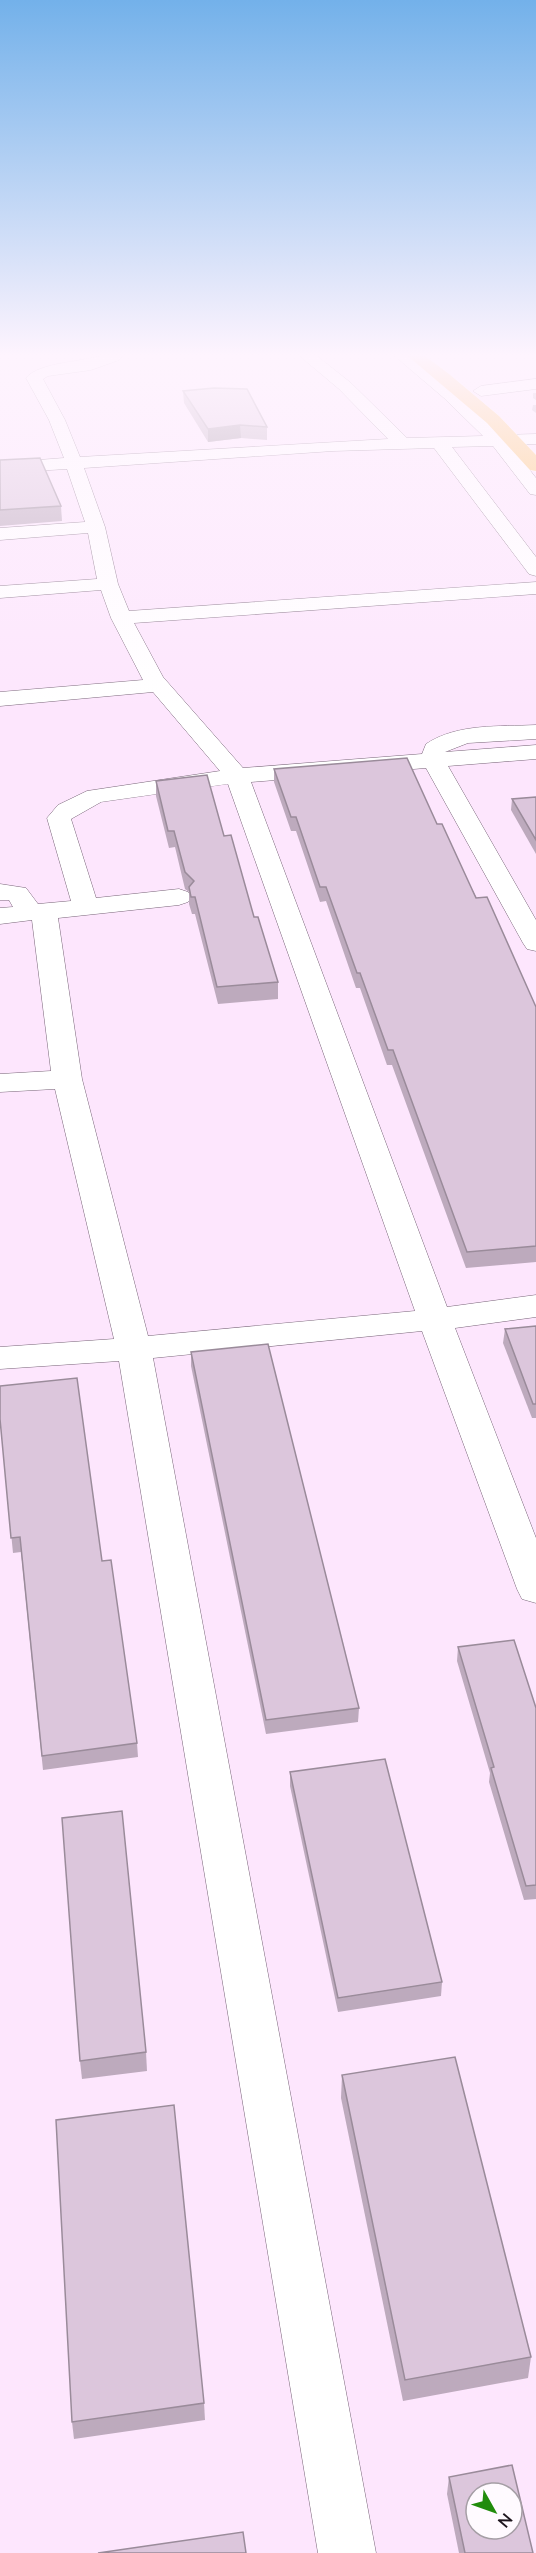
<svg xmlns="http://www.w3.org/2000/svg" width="536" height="2553" viewBox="0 0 536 2553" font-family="Lato,sans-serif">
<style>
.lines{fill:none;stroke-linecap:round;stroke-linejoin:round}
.minor-casing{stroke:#786578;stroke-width:1}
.highway-casing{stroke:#fff;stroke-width:1}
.minor{fill:#fff;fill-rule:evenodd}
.highway{fill:#fdc263;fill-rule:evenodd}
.wall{fill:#bdaabd}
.shaded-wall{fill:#9a8b9a}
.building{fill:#dcc6dc;stroke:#9a8b9a;stroke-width:1.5;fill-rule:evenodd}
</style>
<rect width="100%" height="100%" fill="#fde6fd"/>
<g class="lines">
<defs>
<g id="minor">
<path d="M103,352h15l4,5 -3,3 -28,10 -43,6 -5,3 22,41 15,37 308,-18 -49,-50 -44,-37h17l39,31 56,55 76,-2 -39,-38 -54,-46h17l49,40 46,43 34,-1v10l-26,1 26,33v17l-6,-1 -37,-48 -41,1 84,110v19l-7,-2 -95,-126 -101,3 -249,17 21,59 13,57 11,27 407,-29v12l-402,29 29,54 80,91 179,-14 4,-10c32,-21 73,-17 110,-19v14l-68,4 -23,9 91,-7v14l-88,7 88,154v31l-9,-2 -4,-6 -97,-175 -175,14 196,525 89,-12v22l-81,11 81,210v65l-14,-4 -5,-10 -95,-258 -269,27 223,1195h-58l-199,-1192 -119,8v-22l114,-8 -59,-250 -55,3v-18l51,-3 -19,-151 -32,4v-16l13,-1 -4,-7h-9v-16l26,4 12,16 33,-3 -24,-83 11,-13 29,-14 133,-20 -67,-79 -153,14v-14l143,-12 -32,-62 -10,-28 -101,8v-12l97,-7 -9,-46 -88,7v-12l85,-6 -18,-53 -67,4v-10l64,-5 -15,-38 -23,-42c13,-16 58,-16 78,-23zM228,784l187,527 -267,25 -66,-257 -24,-161 121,-13 9,-3 4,-5 -4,-5 -9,-3 -83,9 -25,-79 30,-17z"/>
<path d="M536,379v10l-55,7 -8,-5 8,-5z"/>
</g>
<path id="highway" d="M403,352h17l29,22 50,42 37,39v16l-6,-1 -43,-47z"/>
</defs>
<use href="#minor" class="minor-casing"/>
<use href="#highway" class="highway-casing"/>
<use href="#minor" class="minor"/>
<use href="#highway" class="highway"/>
</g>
<g class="wall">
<path d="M183,391l84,36v13l-26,-2 -33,4 -24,-39z"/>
<path d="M533,393h3v7l-3,-2z"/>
<path d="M533,405h3v8l-4,-3z"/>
<path d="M0,460l61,46 1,15 -62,5z"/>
<path d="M274,769l163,55 99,183v255l-70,6 -74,-203h-5l-27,-77h-4l-30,-87 -6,1 -24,-71h-5l-17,-49z"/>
<path d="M156,781l68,55 54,146v17l-60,5 -23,-90h-3l-3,-10v-12l-4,-3 -10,-42 -6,1 -13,-52z"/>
<path d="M536,797v57l-25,-44 1,-11z"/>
<path d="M536,1326v92h-4l-29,-75 2,-14z"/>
<path d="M191,1352l168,356 -1,14 -92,12 -75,-368z"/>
<path d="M0,1419l102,142 35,182 1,14 -95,13 -22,-218 -8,1z"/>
<path d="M458,1647l78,61v191l-12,1 -35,-118 1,-9 -33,-112z"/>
<path d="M290,1772l152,210 -1,14 -103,16 -48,-226z"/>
<path d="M146,2052l1,19 -65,8 -2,-18z"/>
<path d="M342,2075l189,282 -3,21 -125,23 -62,-303z"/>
<path d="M204,2403l1,17 -131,19 -2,-17z"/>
<path d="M449,2477l84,76h-74l-12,-59z"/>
</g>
<path class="shaded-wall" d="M240,425l1,13 -33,4v-13z"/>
<g class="building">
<path d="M214,388l33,1 20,38 -27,-2 -32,4 -25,-38z"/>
<path d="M40,458l21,48 -61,4v-50z"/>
<path d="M407,758l30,66h5l34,74 11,-1 49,110v239l-69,6 -74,-202h-5l-28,-77h-3l-31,-86h-6l-24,-70h-5l-17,-48z"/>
<path d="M207,775l17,61 7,-1 23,82h4l20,65 -61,5 -22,-90h-4l-2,-10 5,-6 -9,-9 -11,-41h-6l-12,-50z"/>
<path d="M536,797v43l-24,-41z"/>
<path d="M536,1326v78h-3l-28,-75z"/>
<path d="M268,1344l91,364 -93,12 -75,-368z"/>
<path d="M77,1378l25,183 9,-1 26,183 -95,13 -22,-219 -9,1 -11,-119v-33z"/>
<path d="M514,1640l22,68v177l-10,1 -35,-118 3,-1 -36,-120z"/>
<path d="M385,1759l57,223 -104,16 -48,-226z"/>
<path d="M122,1811l24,241 -66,9 -18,-243z"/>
<path d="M455,2057l76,300 -126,23 -63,-305z"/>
<path d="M174,2105l30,298 -132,19 -16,-302z"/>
<path d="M512,2465l21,88h-68l-16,-76zM476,2493h36v36h-36z"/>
<path d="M243,2532l3,21h-148z"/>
</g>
<linearGradient id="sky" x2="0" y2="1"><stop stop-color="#73b1ea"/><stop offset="0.5" stop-color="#fef4fe"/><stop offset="1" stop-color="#fef4fe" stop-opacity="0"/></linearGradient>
<rect width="536" height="710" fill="url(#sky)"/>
<g transform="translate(494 2511) rotate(130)"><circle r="28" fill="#fffaff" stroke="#a59ea5" stroke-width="1.5"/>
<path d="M0-4.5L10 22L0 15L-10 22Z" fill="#218c0c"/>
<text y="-9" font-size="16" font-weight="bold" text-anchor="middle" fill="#1d151d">N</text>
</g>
</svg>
